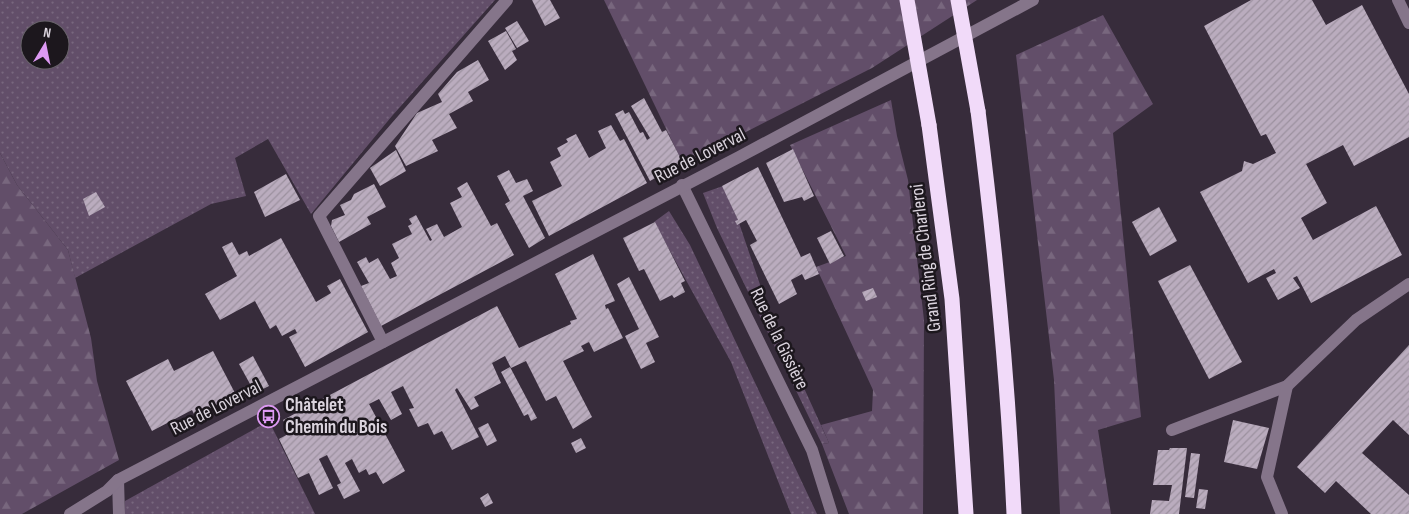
<svg xmlns="http://www.w3.org/2000/svg" width="1409" height="514" viewBox="0 0 1409 514" font-family="'Sofia Sans Condensed',sans-serif">
<style>
.grass{fill:url(#grass-dots);fill-rule:evenodd}
.forest{fill:url(#forest-firs)}
.building{fill:url(#building-hatch)}
.lines{fill:none;stroke-linecap:round;stroke-linejoin:round}
.minor{stroke:#85758a;stroke-width:12}
.highway{stroke:#f1daf9;stroke-width:15}
.highway-bridge{stroke:#f1daf9;stroke-width:15}
.labels{text-anchor:middle;dominant-baseline:central;stroke-width:5;stroke-linejoin:round;paint-order:stroke}
.street-label{font-size:19px;fill:#dbd4de;stroke:#1c171d}
.poi-label{font-size:19px;font-weight:bold;fill:#dbd4de;stroke:#1c171d;text-anchor:start}
</style>
<defs>
<pattern id="grass-dots" width="8" height="8" patternUnits="userSpaceOnUse" patternTransform="scale(1.25)"><rect width="8" height="8" fill="#624e69"/><path d="M2 2h.1M6 6h.1" fill="none" stroke="#78677e" stroke-width="1.8" stroke-linecap="round"/></pattern>
<pattern id="forest-firs" width="22" height="20" patternUnits="userSpaceOnUse" patternTransform="scale(1.25)"><rect width="22" height="20" fill="#624e69"/><path d="M5 1l3.5 6h-7zM16 11l3.5 6h-7z" fill="#78677e"/></pattern>
<pattern id="building-hatch" width="6" height="6" patternUnits="userSpaceOnUse" patternTransform="scale(1.25)"><rect width="6" height="6" fill="#baacbe"/><path d="M-1 1l2-2M0 6l6-6M5 7l2-2" fill="none" stroke="#9c919f"/></pattern>
</defs>
<rect width="100%" height="100%" fill="#372c3b"/>
<g class="grass">
<path d="M0,0h495l-103,116 -81,98 -43,-75 -33,19 11,38 -35,8 -136,74 -7,-28 -51,-65 -17,-32zM30,30h30v30h-30z"/>
<path d="M723,186l15,34 31,91 60,132 -7,1 -105,-216 -14,-35z"/>
<path d="M669,211l21,34 127,269h-26l-60,-152 -77,-140z"/>
<path d="M269,421l46,93h-190v-13z"/>
</g>
<g class="forest">
<path d="M604,0h373l-105,68 -189,96z"/>
<path d="M1103,15l50,89 -40,29 28,284 -43,13 13,84h-51l-6,-134 -38,-325z"/>
<path d="M891,100l6,36 11,44 16,140 -1,194h-74l-27,-70 7,-1 -8,-18 51,-14 1,-21 -57,-123 30,-11 -56,-111z"/>
<path d="M0,153l17,32 51,65 23,88 6,43 22,79 -97,54h-22z"/>
</g>
<g class="building">
<path d="M532,0h18l10,18 -15,8z"/>
<path d="M1251,0h61l14,25 36,-20 47,89v43l-55,29 -11,-21 -37,19 21,39 -26,15 12,22 63,-34 26,49 -91,48 -14,-27 -4,2 7,10 -22,12 -12,-22 10,-5 -2,-4 -26,14 -48,-91 42,-21 2,-10 9,3 23,-11 -10,-19 -5,2 -57,-110z"/>
<path d="M517,21l12,20 -12,7 -12,-20z"/>
<path d="M506,31l10,18 -4,2 5,9 -12,10 -17,-29z"/>
<path d="M478,60l11,20 -21,12 5,9 -24,13 8,14 -25,12 6,11 -32,15 -11,-20 22,-33 25,-11 -4,-8 19,-22z"/>
<path d="M644,98l18,34 4,-2 17,33 -33,18 -35,-67 8,-4 2,4 4,-2 11,21 3,-1 4,8 3,-2 -19,-32z"/>
<path d="M611,125l9,16 4,-2 23,44 -98,53 -17,-35 30,-15 -12,-24 11,-6 -4,-8 11,-6 -2,-3 10,-5 13,24 17,-10 -8,-17z"/>
<path d="M793,149l21,47 -10,5 -2,-4 -18,5 -18,-39z"/>
<path d="M396,150l10,21 -26,15 -10,-18z"/>
<path d="M758,167l43,90 9,-4 9,21 -14,6 -3,-6 -11,6 6,14 -18,10 -29,-59 7,-4 -11,-21 -9,5 -2,-4 3,-1 -16,-34z"/>
<path d="M509,170l7,13 11,-4 6,12 -10,5 22,42 -16,10 -24,-44 5,-3 -13,-25z"/>
<path d="M286,174l14,26 -35,17 -11,-25z"/>
<path d="M467,182l24,44 6,-3 17,32 -133,71 -20,-40 8,-3 -12,-21 9,-5 3,6 9,-5 12,21 7,-3 -6,-13 8,-5 -7,-14 20,-10 -4,-8 4,-2 -3,-5 7,-4 14,26 2,-1 -6,-11 11,-5 7,13 18,-10 -12,-24 12,-6 -5,-9z"/>
<path d="M374,184l12,23 -19,10 4,7 -32,18 -8,-16 1,-6 13,-5 -5,-10 11,-5 3,-6z"/>
<path d="M96,192l9,15 -16,9 -6,-17z"/>
<path d="M1159,207l18,34 -27,15 -18,-34z"/>
<path d="M655,222l30,59 -4,2 4,9 -11,6 -2,-3 -12,6 -16,-32 -5,2 -16,-33z"/>
<path d="M831,231l13,25 -14,8 -13,-26z"/>
<path d="M281,238l35,64 15,-9 -4,-7 13,-7 28,53 -63,35 -16,-30 8,-4 -2,-4 -13,7 -6,-11 -6,4 -15,-28 -35,19 -15,-26 32,-18 -15,-29 10,-5 7,13 8,-4 2,5z"/>
<path d="M593,254l22,47 -10,4 1,4 2,-1 15,30 -29,14 -5,-10 -8,4 3,5 -21,10 29,56 -19,12 -17,-33 -10,5 -20,-40 -15,7 -6,-12 -13,7 9,20 -27,14 5,9 -8,4 -14,-22 -2,2 24,47 -27,13 -10,-19 -8,4 -6,-12 -10,4 -9,-18 5,-1 -11,-22 -12,6 11,22 -11,6 -12,-21 -10,5 36,67 -22,13 -7,-12 -7,3 -3,-6 -7,4 -7,-14 -7,4 15,28 -16,8 -7,-14 4,-2 -14,-28 -8,4 14,29 -14,7 -10,-22 -11,5 -19,-39 11,-6 -7,-13 214,-114 22,42 52,-24 -1,-3 7,-2 -22,-45z"/>
<path d="M1190,265l52,97 -33,17 -51,-98z"/>
<path d="M629,277l30,60 -13,6 9,19 -14,7 -16,-33 14,-7 -22,-45z"/>
<path d="M873,288l4,9 -11,4 -4,-9z"/>
<path d="M1409,345v90l-16,-15 -31,33 47,42v19h-38l-35,-33 -11,12 -28,-26z"/>
<path d="M213,351l23,44 -41,21 -3,-6 -40,21 -26,-50 42,-22 6,12z"/>
<path d="M253,356l16,30 -14,7 -16,-29z"/>
<path d="M510,367l27,51 -6,3 -3,-7 -4,2 -23,-44z"/>
<path d="M1233,420l36,8 -12,41 -33,-7z"/>
<path d="M488,423l9,18 -10,5 -9,-18z"/>
<path d="M581,438l5,10 -10,5 -5,-10z"/>
<path d="M1170,448h17l-8,66h-29l2,-14 17,1 3,-16h-19l5,-35h11z"/>
<path d="M1191,453l9,1 -6,44 -9,-1z"/>
<path d="M1199,489l9,1 -3,19 -9,-1z"/>
<path d="M488,493l5,10 -8,4 -5,-9z"/>
</g>
<g class="lines">
<g class="minor">
<path d="M1398,0l11,23"/>
<path d="M682,185l130,265 20,64"/>
<path d="M383,342l-64,-126 188,-216"/>
<path d="M1172,430l115,-44 69,-66 53,-36"/>
<path d="M118,480l1,34"/>
<path d="M70,514l37,-23 11,-11 621,-323 294,-157"/>
<path d="M1282,514l-15,-37 20,-91"/>
</g>
<g class="highway">
<path d="M978,111c17,134 30,268 36,403"/>
<path d="M929,125l23,174 14,215"/>
</g>
<g class="highway-bridge">
<path d="M907,0l22,125"/>
<path d="M958,0l20,111"/>
</g>
</g>
<defs>
<symbol id="bus-ring" viewBox="-11 -11 22 22"><circle r="9.5" fill="#1c171d" stroke="#dd99f3" stroke-width="1.5"/><path d="M-5-6H5V4H4V6H2V4H-2V6H-4V4H-5ZM-3.5-4V0h7V-4ZM-3.5 1.2v1.5H-2V1.2ZM2 1.2v1.5H3.5V1.2Z" fill="#dd99f3"/></symbol>
</defs>
<g fill-rule="evenodd">
<use href="#bus-ring" x="256" y="404" width="25" height="25"/>
</g>
<g class="labels">
<g class="street-label">
<text transform="translate(700 156) rotate(-27)">Rue de Loverval</text>
<text transform="translate(926 258) rotate(-97)">Grand Ring de Charleroi</text>
<text transform="translate(779 339) rotate(64)">Rue de la Gissière</text>
<text transform="translate(216 408) rotate(-27)">Rue de Loverval</text>
</g>
<g class="poi-label">
<text x="285" y="405">Châtelet<tspan x="285" dy="22">Chemin du Bois</tspan></text>
</g>
</g>
<g transform="translate(45 45) rotate(10)"><circle r="24" fill="#1c171d" stroke="#68636a"/>
<path d="M0-4L9 19L0 12L-9 19Z" fill="#dd99f3"/>
<text y="-8" font-size="14" font-weight="bold" text-anchor="middle" fill="#dbd4de">N</text>
</g>
</svg>
